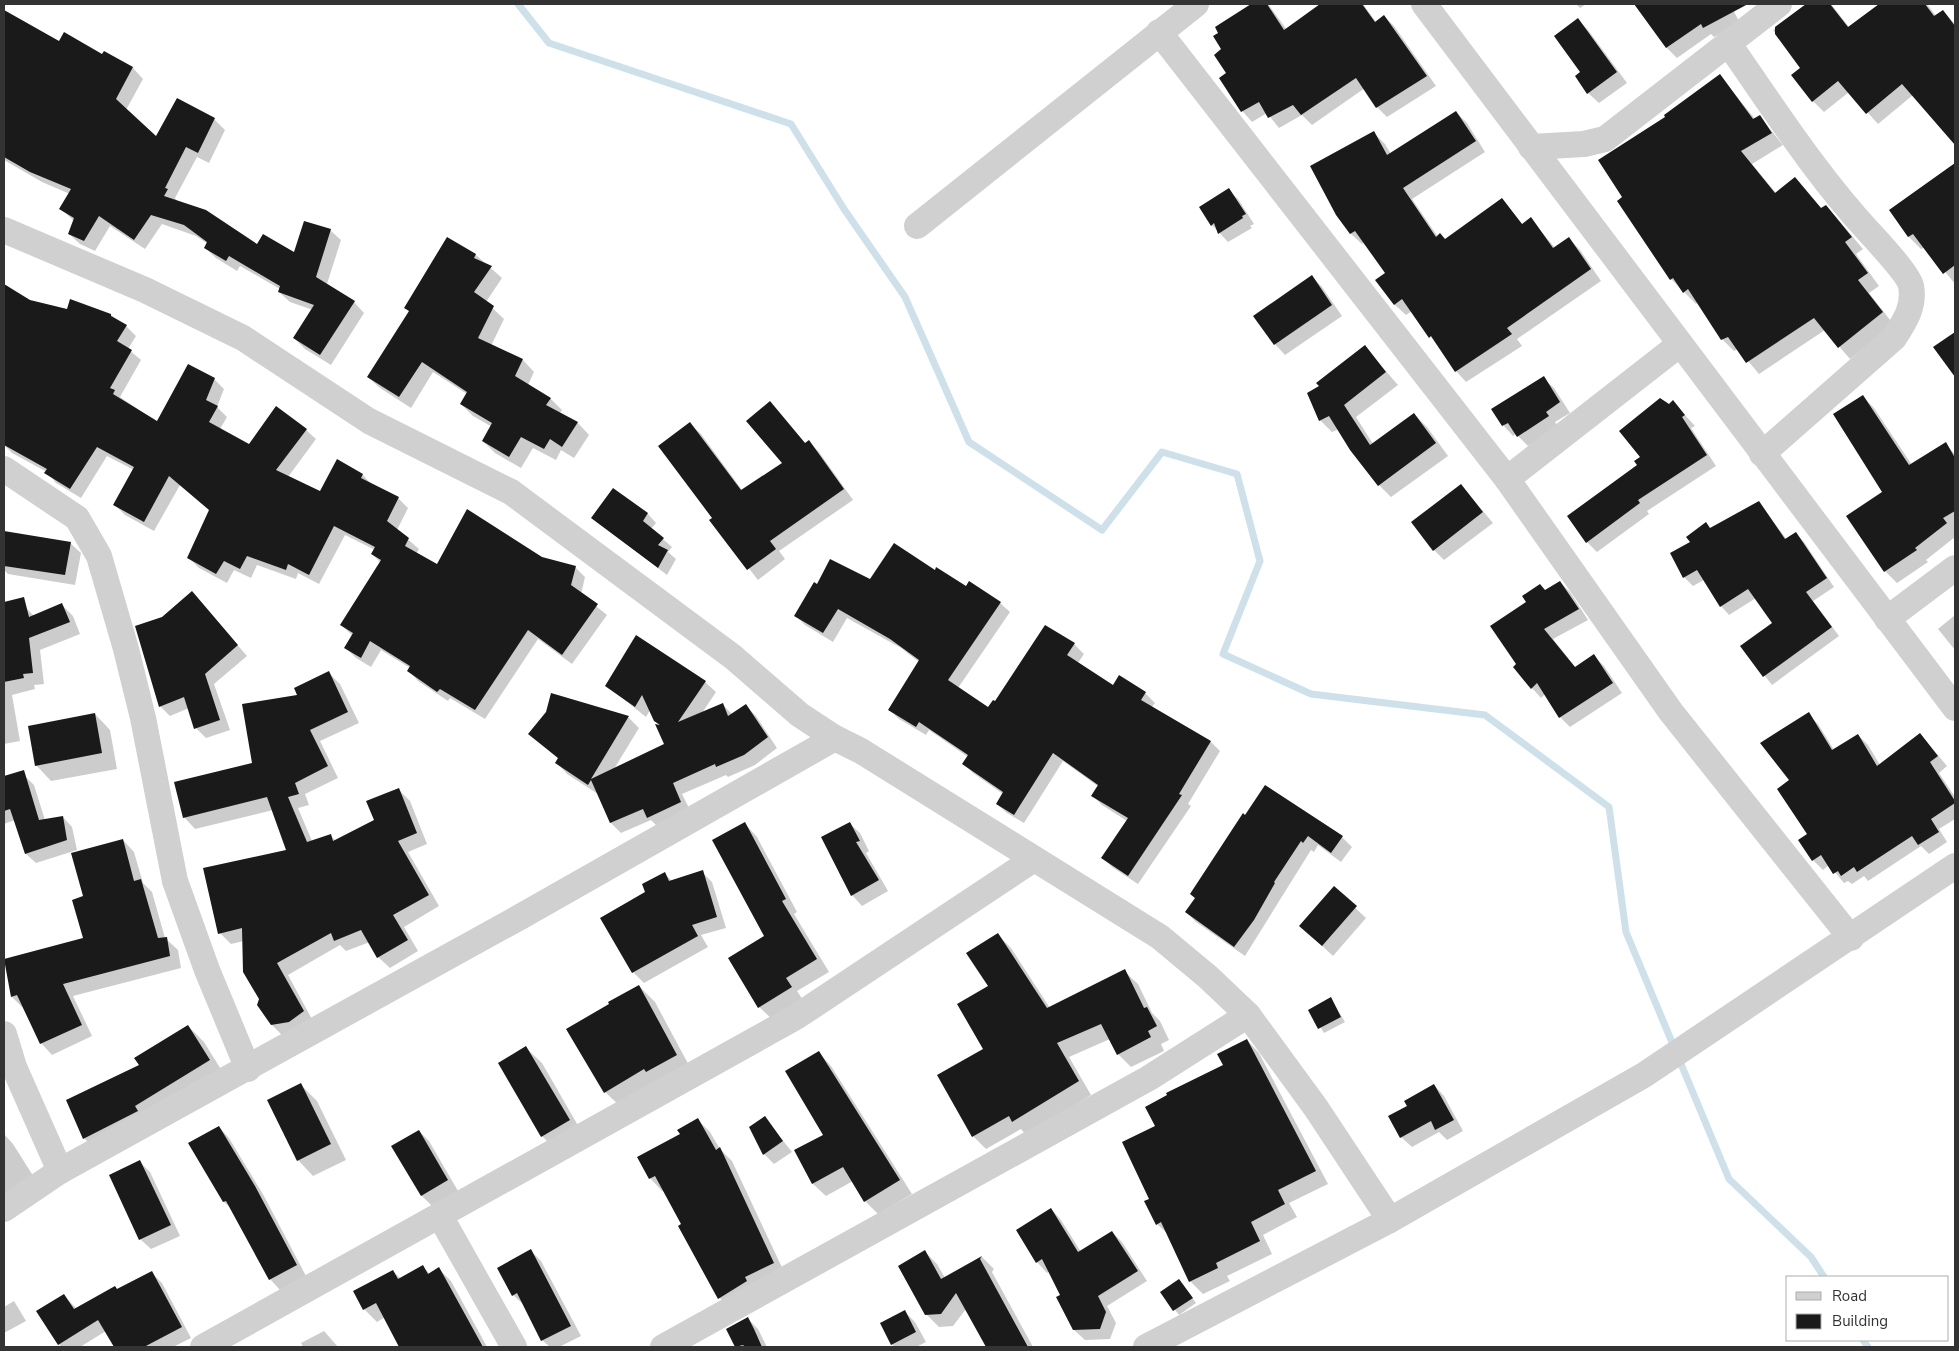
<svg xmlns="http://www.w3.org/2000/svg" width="1959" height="1351" viewBox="0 0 1959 1351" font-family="'Nunito Sans',sans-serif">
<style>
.shadow{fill:#0003}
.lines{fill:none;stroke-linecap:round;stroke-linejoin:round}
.stream{stroke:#cee0e9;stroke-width:7}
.building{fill:#1a1a1a}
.minor{stroke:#d0d0d0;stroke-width:26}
</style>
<rect width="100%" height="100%" fill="#fff"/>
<g class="shadow">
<path d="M1253,4h15l19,26 35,-26h41l13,18 8,-6 10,10 42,60 -49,31 -10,-10 -12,-19 -53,37 -10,-10 -23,13 -12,-15 -15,9 -15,-17 -16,-27 7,-4 -8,-41 -3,-5z"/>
<path d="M1576,4h10l-6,4z"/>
<path d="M1636,4h32l5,7 14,-7h43l10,19 -26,14 -3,-3 -34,24 -10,-10z"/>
<path d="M1808,4h23l18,23 32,-23h46l9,12 7,-5 12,13v119l-42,-48 -35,29 -29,-32 -25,20 -11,-11 -11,-33 -29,-38z"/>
<path d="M4,10l55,32 43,14 2,-3 29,15 10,11 -17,31 31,28 57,-19 11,11 -16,33 -12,-6 -22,41 2,3 81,45 37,8 35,-24 11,10 -14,44 27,18 10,11 -33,52 -26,-16 -11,-11 19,-28 -23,-8 -11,-10 1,-3 -40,-23 -3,5 -21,-13 -11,-10 3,-4 -12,-8 -34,-12 -17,25 -35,-23 -15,25 -15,-7 -11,-10 5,-13 -13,-12 9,-15 -28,-12 -38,-22z"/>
<path d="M1578,20l10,10 39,53 -28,20 -11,-10 -6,-21z"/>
<path d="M1720,76l35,43 5,-2 23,28 -31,19 24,29 18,-15 28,31 4,-3 11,12 26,31 -7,5 23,32 -10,7 25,32 -44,34 -25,-29 -66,44 -21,-25 -4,2 -12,-12 -24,-37 -2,2 -25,-25 -52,-78 5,-3 43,-81z"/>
<path d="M1456,112l11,11 18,29 -73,47 26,38 8,3 56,-40 21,25 8,-6 24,29 14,-9 11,11 21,31 -84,58 5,7 -56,36 -10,-11 -44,-60 -6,4 -11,-10 -18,-25 10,-7 -22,-31 -3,2 -11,-10 -13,-20 36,-81 11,11 6,10z"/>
<path d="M1952,188l3,4v92l-30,-37 -4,2 -12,-12 -18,-27z"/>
<path d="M1228,190l10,9 16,25 -4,2 2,2 -24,14 -16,-17z"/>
<path d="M447,239l29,16 26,23 -16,24 18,17 -13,27 32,14 11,12 -6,13 23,14 11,11 -3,4 19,9 11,12 -15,23 -13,-8 -5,10 -23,-12 -12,20 -26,-15 -12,-12 9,-14 -19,-11 -12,-12 6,-10 -34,-22 -22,36 -31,-20 -12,-11 42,-65z"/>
<path d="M1312,277l10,10 20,29 -57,39 -10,-11 -20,-28z"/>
<path d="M4,285l26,16 38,9 43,5 15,11 10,10 -8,13 13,11 -21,37 37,25 57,-43 10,10 -7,18 10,10 -7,12 29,16 57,-15 10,9 -28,38 32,16 17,-32 26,14 9,10 26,13 10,10 -11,22 22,19 -3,5 22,12 104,-8 33,9 10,10 -4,17 26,21 -35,49 -34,-25 -53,80 -35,-21 -2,3 -30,-20 -9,-10 1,-3 -29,-18 -10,17 -15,-9 -10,-10 7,-12 -12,-11 40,-62 -9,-9 3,-4 -30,-15 -26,49 -21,-11 -2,6 -39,-14 -6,13 -17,-8 -7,13 -28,-15 -10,-10 21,-48 -30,-25 -26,46 -29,-16 -10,-10 19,-35 -27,-14 -26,42 -25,-15 -9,-11 -35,-19 -8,-8z"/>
<path d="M1365,347l33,38 -42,32 17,27 41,-30 13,13 21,29 -57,41 -12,-12 -40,-56 -7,3 -12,-12v-33z"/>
<path d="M1543,378l11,10 16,25 -15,9 3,5 -30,19 -12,-12 -3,2 -10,-11z"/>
<path d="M1862,396l12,12 38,57 33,-21 10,10v83l-29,23 2,2 -31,21 -12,-12 -37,-55 36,-24z"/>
<path d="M1673,402l22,24 -4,2 25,38 -69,45 2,3 -52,38 -10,-10 52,-77 30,-59z"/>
<path d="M770,403l36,41 3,-2 10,10 34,48 -74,51 6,8 -27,21 -47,-60 3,-2 -24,-94 11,10 41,56 42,-26z"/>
<path d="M1461,485l32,38 -49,37 -10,-10z"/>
<path d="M613,489l35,25 8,9 -5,6 21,18 -4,5 8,7 -9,16 -74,-57z"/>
<path d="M1759,502l28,38 9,-6 8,8 30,45 -21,14 26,35 -67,49 -30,-38 32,-23 -18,-26 -27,17 -8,-9 -17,-26 -11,6 -9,-9 8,-34 19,-14z"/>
<path d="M4,533l66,10 11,10 -6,32 -67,-11 -4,-4z"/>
<path d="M935,572l65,31 10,9 -52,76 31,21 6,-6 51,-77 28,18 10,10 -6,9 35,23 32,7 10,10 -4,5 60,34 9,9 -32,53 3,2 -53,78 -26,-17 -9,-9 24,-37 -25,-16 -9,-9 6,-9 -36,-26 -39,62 -17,-10 -10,-9 6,-10 -30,-21 -10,-10 5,-6 -39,-27 -3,5 -27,-16 -9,-9 29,-48 -18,-14 -54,-30 -14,24 -28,-17 -9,-9 22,-30z"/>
<path d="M1560,582l10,10 18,28 -35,19 23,29 18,-12 10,10 18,27 -52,34 -10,-10 -15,-23 -4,4 -9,-10 -15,-23z"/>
<path d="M192,593l55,63 -33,28 16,46 -24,8 -10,-10 -7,-20 -19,8 -10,-10 3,-88z"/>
<path d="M62,605l11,11 7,18 -40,16 4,34 -10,1 1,4 -23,6 8,46 -16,3v-101l6,-2 -6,-17v-9l22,-7 8,8z"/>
<path d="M1955,615v35l-17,-21z"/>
<path d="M329,673l11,11 19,39 -39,18 18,37 -33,16 4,11 -11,3 14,33 18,-6 6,6 39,-20 24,-31 11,11 17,43 -19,8 31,54 -35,21 14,24 -28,17 -12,-11 -8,-15 -24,9 -6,-6 -52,30 26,48 -31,13 -11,-11 -12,-26 -16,-58 -13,3 -11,-11 68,-82 -15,-41 -78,19 -11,-12 70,-53 45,-68z"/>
<path d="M705,682l11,10 -14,21 20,-9 11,11 13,-9 10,10 21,32 -22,17 -27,12 -2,-2 -44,19 9,18 -32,16 -8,-8 -30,13 -10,-10 -13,-29 -31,-20 -10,-11 2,-4 -29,-25 17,-22 5,-17 77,23 10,10 -25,41 52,-25 -4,-17 -7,-6 -5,-11 -4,7 -39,-31z"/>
<path d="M95,714l15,16 7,39 -66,12 -15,-16z"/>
<path d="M1808,714l10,10 16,26 24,-15 10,10 12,20 40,-31 27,32 -8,7 16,24v22l-16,10 8,13 -18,12 -8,-8 -53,35 -4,-5 -12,8 -4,-3 -4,2 -15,-18 -6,5 -10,-10 -4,-26 -18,-53z"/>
<path d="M24,775l10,10 11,35 18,-3 9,10 5,23 -41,13 -10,-9 -11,-34 -11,4v-44z"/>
<path d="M1243,815l99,22 10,10 -11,15 -23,-17 -4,7 -3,-2 -66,106 -49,-34 -10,-10 10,-13 -5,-5z"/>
<path d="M849,823l11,10 9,18 -3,2 22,38 -26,15 -10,-11 -13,-22z"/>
<path d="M745,824l12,13 40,75 -3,2 35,58 -32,19 6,9 -31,19 -13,-12 6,-70z"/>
<path d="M123,840l11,12 9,31 9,9 13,46 13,12 3,18 -108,28 19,40 -40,19 -11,-12 -18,-35 -11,-11 73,-58 -1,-42z"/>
<path d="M702,872l10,10 14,46 -25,7 7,12 -64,36 -11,-11 -31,-53 45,-27 18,-18 7,7z"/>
<path d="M1334,888l32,30 -33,38 -32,-30z"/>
<path d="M998,935l13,13 39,60 74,-37 14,13 14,29 8,8 9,19 -8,4 3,7 -33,16 -13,-13 -8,-15 -41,18 22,38 -65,40 -5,-6 -35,20 -13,-13 12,-87 4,-63z"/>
<path d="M639,986l16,16 37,69 -71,36 -16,-15z"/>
<path d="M1331,999l14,23 -21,11 -14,-23z"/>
<path d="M188,1026l16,16 21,34 -125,78 -16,-16 -17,-38 74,-34z"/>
<path d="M1247,1040l12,13 69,131 -39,19 8,14 -34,18 9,19 -45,22 3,5 -27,13 -13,-13 -22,-47 -11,-10 -6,-25 5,-72 68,-61z"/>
<path d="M526,1048l16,15 42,73 -26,16 -16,-16z"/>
<path d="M819,1053l12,13 81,128 -34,20 -13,-13 -12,-20 -27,15 -13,-12 12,-48z"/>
<path d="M301,1085l16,16 29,59 -33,16 -15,-16z"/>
<path d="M1434,1085l10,11 19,35 -16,9 -8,-8 -27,15 -11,-10z"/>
<path d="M765,1118l27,34 -18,12 -10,-10 -13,-27z"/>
<path d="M698,1120l12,12 10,17 12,12 54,115 -54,34 -12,-12 -40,-72 3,-1 -19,-35 -2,1 -12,-13 -11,-21 42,-23z"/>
<path d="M219,1127l10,11 35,58 42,80 -26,14 -10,-11 -38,-70 -8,-7 -34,-58z"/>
<path d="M419,1131l10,10 29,50 -26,15 -10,-10 -29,-50z"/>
<path d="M4,1134l9,10 24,38 -33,21z"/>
<path d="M140,1162l10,10 30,64 -29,13 -11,-10z"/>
<path d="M1051,1209l10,11 20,32 31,-20 10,10 25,39 -40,25 9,17 -6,16 -25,1 -11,-10 -12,-34 -12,-25 -3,2 -10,-11 -20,-32z"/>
<path d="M531,1251l10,10 40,75 -22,11h-9l-8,-7 -18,-35 -11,-10z"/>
<path d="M925,1252l12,12 8,14 37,-21 12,12 -2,3 41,75h-46l-21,-38 -13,17 -14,1 -13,-13z"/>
<path d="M423,1267l7,7 9,-5 12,12 36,66h-86l-16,-30 -8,5 -13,-13 -9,-18 38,-20 8,8z"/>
<path d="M151,1272l11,11 29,55 -18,9h-58l-9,-16 -26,16h-18l-3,-3 5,-48 13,13z"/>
<path d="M1179,1280l17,23 -17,12 -17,-22z"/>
<path d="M14,1301l12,20 -22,12v-26z"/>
<path d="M905,1312l10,10 11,20 -10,5h-21l-3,-3z"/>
<path d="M748,1319l10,10 9,18h-31l-8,-17z"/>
<path d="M324,1331l14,16h-35l-2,-4z"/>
</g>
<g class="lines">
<g class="stream">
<path d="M518,4l31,39 242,81 53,85 61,88 64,145 133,88 60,-78 75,22 23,87 -37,93 88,40 174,21 124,92 17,125 103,247 82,78 13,20"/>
<path d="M1863,1340l5,7"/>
</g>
</g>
<g class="building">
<path d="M1251,4h16l17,26 36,-26h42l13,18 9,-7 43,61 -51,32 -20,-30 -55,37 -8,-10 -25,13 -9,-16 -18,10 -22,-34 7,-5 -12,-18 7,-6 -8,-13 5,-3 -3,-6z"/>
<path d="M1634,4h114l-45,24 -2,-4 -35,24z"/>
<path d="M1806,4h24l18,23 31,-23h46l9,12 9,-6 12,16v119l-53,-61 -36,30 -28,-33 -26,21 -21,-27 9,-7 -25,-34v-7z"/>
<path d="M4,10l55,31 5,-9 38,22 2,-3 29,16 -17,32 40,37 21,-38 38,20 -17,35 -12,-6 -21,41 3,1 -4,7 42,14 51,34 6,-10 31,18 10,-31 27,8 -15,48 39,24 -35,54 -27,-17 21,-33 -36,-13 2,-6 -51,-30 -3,5 -22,-13 3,-6 -23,-17 -33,-10 -17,25 -35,-24 -15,25 -16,-7 6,-16 -15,-9 12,-20 -41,-17 -26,-15z"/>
<path d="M1578,18l39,54 -30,22 -12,-18 5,-4 -26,-36z"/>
<path d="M1720,74l33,45 7,-4 12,18 -31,18 34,42 20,-16 26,31 5,-3 26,32 -7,5 23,31 -10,7 25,32 -45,36 -24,-30 -68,45 -18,-26 -7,3 -33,-51 -5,4 -10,-15 -3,2 -53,-79 5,-4 -24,-37 67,-43 -1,-2z"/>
<path d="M1456,111l20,30 -73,47 33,49 4,-4 5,6 57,-41 20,26 9,-7 22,31 16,-11 22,32 -84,59 5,6 -57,38 -24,-36 -2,2 -27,-39 -8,6 -19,-25 10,-7 -30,-42 -5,3 -14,-19 -26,-49 64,-35 13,24z"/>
<path d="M1955,163v102l-12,9 -30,-40 -5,3 -19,-27z"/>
<path d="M1229,188l17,26 -4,2 1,2 -25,16 -4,-11 -3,3 -12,-19z"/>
<path d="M447,237l29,17 -2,4 18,8 -18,26 20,14 -16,32 45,21 -8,17 36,22 -5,7 32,17 -16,25 -12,-8 -6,10 -23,-12 -12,20 -27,-16 10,-18 -32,-19 7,-12 -45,-30 -23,35 -32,-20 42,-66 -5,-3z"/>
<path d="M1312,275l20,30 -58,40 -21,-29z"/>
<path d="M4,284l26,16 37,9 3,-10 41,15v2l16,9 -10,16 15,9 -22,38 5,2 -2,4 44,27 31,-57 27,14 -9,22 12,6 -9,16 40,22 27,-38 31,23 -31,41 44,21 17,-32 26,15 -2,4 38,19 -12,24 22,17 -4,8 32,18 30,-55 75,48 34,9 -5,19 27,19 -36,51 -34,-25 -53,80 -35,-21 -3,3 -30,-21 3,-5 -40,-25 -9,17 -17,-10 9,-15 -13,-8 41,-65 -10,-6 4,-7 -41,-21 -25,49 -21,-11 -2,6 -39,-14 -7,13 -16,-8 -8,13 -29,-16 22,-48 -40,-34 -25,46 -31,-17 21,-38 -37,-20 -27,42 -26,-16 3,-4 -43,-24z"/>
<path d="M1955,332v45l-22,-30z"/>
<path d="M1365,345l21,27 -42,33 26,40 44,-32 22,30 -58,43 -28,-36 -21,-34 -10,5 -12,-28 12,-7 -3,-3z"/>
<path d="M1544,376l16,26 -14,10 3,4 -32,21 -9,-14 -6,3 -11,-17z"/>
<path d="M1863,395l46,70 37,-23 9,16v53l-12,7 4,5 -32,25 2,2 -33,22 -38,-56 36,-24 -49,-78z"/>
<path d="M1660,398l9,6 4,-4 12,15 -3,2 25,38 -69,45 2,3 -54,40 -19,-27 70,-51 -3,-4 6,-4 -21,-26z"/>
<path d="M770,401l35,42 4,-3 35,49 -74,52 6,8 -29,21 -38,-50 3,-2 -54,-72 32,-24 51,68 41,-27 -36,-42z"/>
<path d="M1461,484l22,28 -50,39 -22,-29z"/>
<path d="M613,488l35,25 -5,8 21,17 -6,7 10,5 -10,18 -67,-50z"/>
<path d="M1759,501l26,38 11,-7 31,46 -21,14 26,35 -69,50 -23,-31 32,-23 -24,-34 -28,18 -23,-37 -14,8 -13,-25 20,-11 -4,-5 20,-15 4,6z"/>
<path d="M4,531l67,11 -6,33 -61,-9z"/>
<path d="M894,543l41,27 1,-3 30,19 3,-5 32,21 -53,78 40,27 5,-7 2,1 50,-76 30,18 -8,12 46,30 6,-10 27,17 -5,8 70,41 -32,53 3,1 -54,81 -27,-18 27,-40 -37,-22 7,-11 -45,-32 -39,62 -18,-11 7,-12 -41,-28 6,-9 -49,-33 -3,5 -28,-17 31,-50 -29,-21 -52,-30 -15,24 -29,-17 20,-34 3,2 13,-25 40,20z"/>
<path d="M1560,581l19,28 -35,20 31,38 19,-13 19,29 -54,35 -22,-35 -6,6 -18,-22 3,-3 -26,-38 36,-24 -4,-6 18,-12 5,6z"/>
<path d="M192,591l46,54 -33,29 15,46 -26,9 -10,-32 -25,10 -24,-81 27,-9z"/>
<path d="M24,597l5,20 33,-14 8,19 -41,16 4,35 -10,1 1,4 -20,4v-80z"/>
<path d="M636,635l70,46 -28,41 45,-19 5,13 18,-12 22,33 -24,18 -28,12 -1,-3 -42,19 8,19 -34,16 -4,-9 -33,14 -19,-43 -3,5 -33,-22 3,-5 -30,-24 18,-22 5,-19 78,23 -38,63 73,-35 -9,-20 5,1 -6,-4 -12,-26 -7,12 -30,-21z"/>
<path d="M329,671l19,41 -38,18 18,36 -33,17 4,11 -11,3 19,45 24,-8 2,7 41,-21 -8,-19 33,-13 18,45 -19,8 31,54 -36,20 15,25 -31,18 -16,-28 -27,11 -3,-8 -54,30 27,48 -15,11 -18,3 -14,-20 2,-6 -16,-27 -1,-44 -24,6 -15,-66 83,-18 -19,-53 -84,21 -9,-36 78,-19 -10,-59 55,-9 -3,-7z"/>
<path d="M1809,712l23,38 26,-16 19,32 43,-33 18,23 -8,6 25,39v2l-24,16 8,13 -21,13 -6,-9 -55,36 -3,-5 -13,9 -3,-5 -5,3 -12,-19 -9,6 -14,-21 9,-6 -30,-45 12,-9 -29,-37z"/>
<path d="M95,713l7,40 -67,13 -7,-40z"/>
<path d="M24,770l15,50 24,-4 4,24 -42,14 -15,-45 -6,2v-35z"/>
<path d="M1265,785l78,51 -12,17 -23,-17 -5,7 -2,-2 -27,41 1,1 -21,37 -20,27 -49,-35 10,-14 -5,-4 53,-81 2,2z"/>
<path d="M745,822l41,77 -4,2 35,58 -31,19 6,9 -34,21 -30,-50 36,-22 -52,-96z"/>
<path d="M850,822l10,19 -4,1 23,38 -28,16 -30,-59z"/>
<path d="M123,839l11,42 7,-2 17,59 9,-1 3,19 -107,28 19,41 -42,19 -23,-49 -6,2 -7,-38 79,-21 -11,-38 11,-4 -12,-43z"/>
<path d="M703,870l14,47 -25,8 6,11 -66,37 -32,-55 45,-26 -3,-8 23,-12 4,9z"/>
<path d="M1334,886l23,20 -35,40 -23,-20z"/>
<path d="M998,933l49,75 78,-39 19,39 3,-1 10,19 -9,5 3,6 -34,18 -16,-31 -44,19 22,38 -67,41 -3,-6 -37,21 -35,-62 46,-26 -26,-45 31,-18 -22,-33z"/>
<path d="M639,985l38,70 -31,17 -2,-3 -40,24 -38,-64 43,-25 -1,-2z"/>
<path d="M1331,997l10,20 -23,12 -10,-19z"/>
<path d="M188,1025l22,35 -75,46 3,5 -55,28 -17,-39 73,-35 -5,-7z"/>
<path d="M1247,1039l69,132 -38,19 7,14 -34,18 9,19 -44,22 2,5 -29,14 -28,-60 -5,3 -12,-24 5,-2 -27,-57 33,-16 -10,-19 22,-12 -1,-2 57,-28 -6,-11z"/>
<path d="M526,1046l44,74 -29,17 -43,-74z"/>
<path d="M819,1051l81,129 -36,22 -21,-35 -31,17 -18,-34 29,-15 -38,-64z"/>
<path d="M301,1083l30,61 -34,17 -30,-61z"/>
<path d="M1434,1084l20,36 -19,10 -4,-9 -31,17 -12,-22 19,-10 -3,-5z"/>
<path d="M765,1116l18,25 -20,14 -14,-28z"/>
<path d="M698,1118l18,32 4,-3 54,116 -29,14 2,4 -29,18 -40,-73 3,-2 -26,-48 -6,3 -12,-22 43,-23 -3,-4z"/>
<path d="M219,1126l36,60 42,79 -28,15 -43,-79 -3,1 -35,-59z"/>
<path d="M419,1130l29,50 -27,16 -30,-50z"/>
<path d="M140,1160l31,65 -32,15 -30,-65z"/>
<path d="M1051,1208l27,44 34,-21 26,40 -40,25 8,16 -6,17 -27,1 -17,-33 4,-2 -18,-36 -6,4 -20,-33z"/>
<path d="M531,1249l40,77 -30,15 -24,-48 -5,3 -15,-28z"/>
<path d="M925,1250l16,29 41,-23 -2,3 48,88h-42l-30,-54 -15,21 -16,1 -27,-49z"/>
<path d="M423,1265l5,9 11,-7 44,80h-84l-23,-44 -13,7 -10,-19 40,-21 5,9z"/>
<path d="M152,1271l30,56 -38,20h-30l-16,-27 -40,25 -22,-34 28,-17 10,15 41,-23 2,3z"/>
<path d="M1179,1279l14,19 -20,13 -13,-19z"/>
<path d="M905,1310l11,22 -25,13 -11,-22z"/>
<path d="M748,1317l6,12 8,18h-17l-2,-2 -8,2 -9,-18z"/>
</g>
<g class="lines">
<g class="minor">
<path d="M1424,4l531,704"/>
<path d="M1159,32l348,447 164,233 180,226"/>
<path d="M1728,43c45,64 88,132 141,189 9,10 40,43 42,54 4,20 -6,35 -17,52l-132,116"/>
<path d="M1531,147l53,-3 21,-5 174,-135"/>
<path d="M917,226l279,-222"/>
<path d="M4,230l141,60 98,48 126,83 142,71 222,165 67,58 35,23"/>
<path d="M4,469l73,49 22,38 27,93 17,69 32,163 32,89 41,99"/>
<path d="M1507,479l173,-135"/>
<path d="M1887,619l68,-51"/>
<path d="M4,1034l10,33 46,104"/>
<path d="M4,1209l56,-38 460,-254 315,-179 26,13 299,186 48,40 40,38"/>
<path d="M440,1216l74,131"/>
<path d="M203,1347l593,-330 238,-158"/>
<path d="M663,1347l486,-269 99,-63 68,93 74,112"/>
<path d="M1146,1347l244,-127 254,-145 311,-209"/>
</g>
</g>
<rect width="1959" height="1351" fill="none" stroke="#333333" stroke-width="10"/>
<rect x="1786" y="1276" width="162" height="65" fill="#ffffff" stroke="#adadad"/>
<rect x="1796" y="1292" width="25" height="8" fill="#d0d0d0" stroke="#adadad"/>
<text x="1832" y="1301" font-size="15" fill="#333333">Road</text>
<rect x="1796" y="1314" width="25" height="15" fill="#1a1a1a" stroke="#adadad"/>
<text x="1832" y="1326" font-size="15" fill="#333333">Building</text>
</svg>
